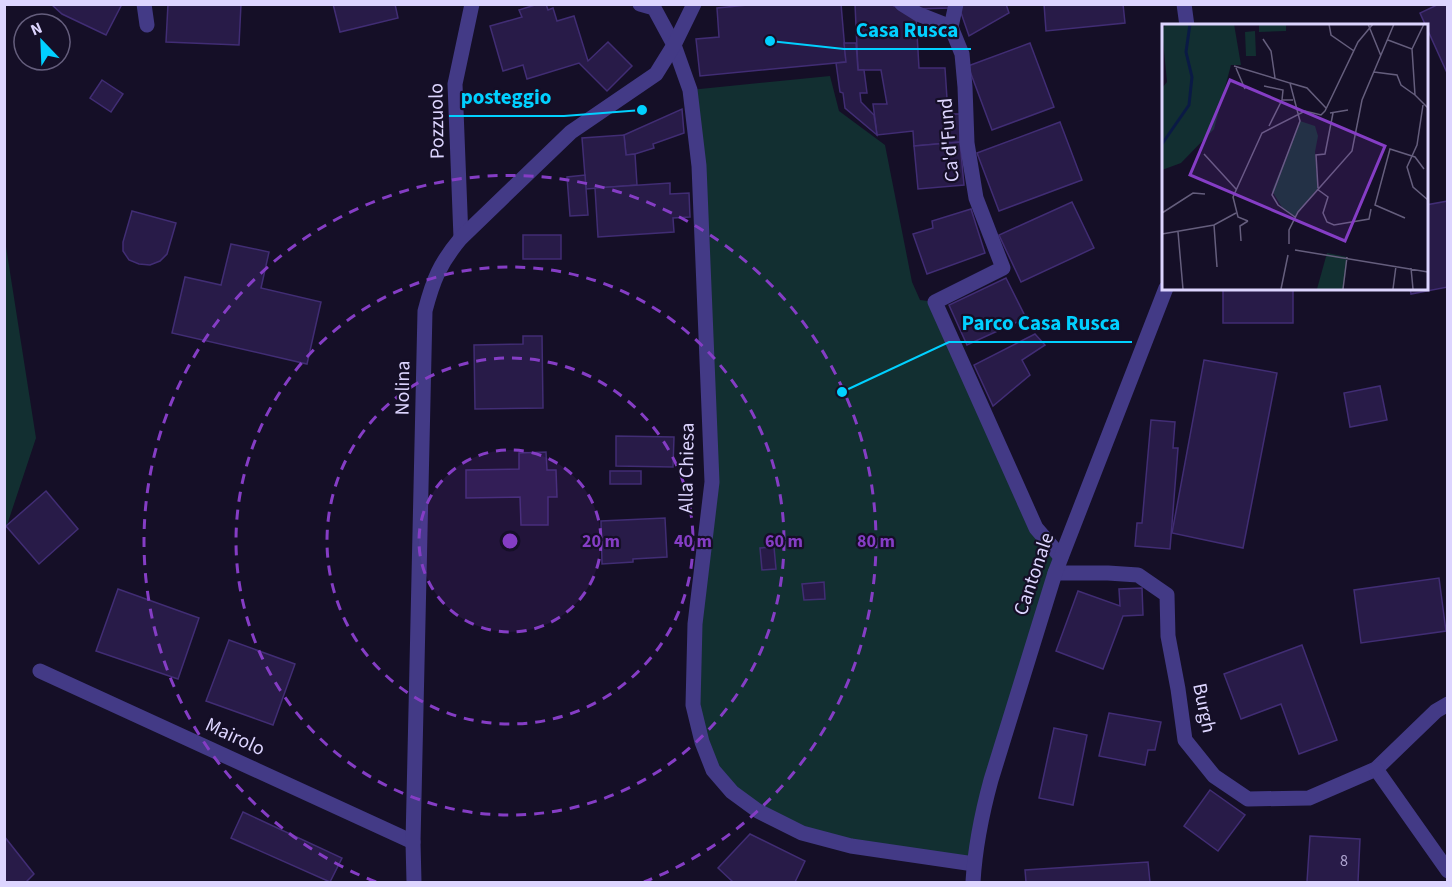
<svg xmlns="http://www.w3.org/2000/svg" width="1452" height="887" viewBox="0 0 1452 887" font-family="'Source Sans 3',sans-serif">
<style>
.green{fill:#122f31}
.building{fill:#281b48;stroke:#412d74;stroke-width:1.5}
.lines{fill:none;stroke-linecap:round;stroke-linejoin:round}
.minor{stroke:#433a86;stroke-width:15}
.ring{fill:none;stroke:#853dc5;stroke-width:3;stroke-dasharray:10 8}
.labels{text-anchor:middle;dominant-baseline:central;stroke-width:4.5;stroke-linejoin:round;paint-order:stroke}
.number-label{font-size:16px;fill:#b0a6d1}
.street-label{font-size:20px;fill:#ddd5ff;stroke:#150f27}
.inset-river{fill:none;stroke:#0a1a45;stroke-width:3}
.inset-road{fill:none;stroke:#655e7d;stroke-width:1.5}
.view{fill:#853dc5;fill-opacity:0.15;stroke:#853dc5;stroke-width:3}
.inset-edge{fill:none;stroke:#ddd5ff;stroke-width:3}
.centre{fill:#853dc5;stroke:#150f27;stroke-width:3}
.ring-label{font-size:18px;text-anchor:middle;font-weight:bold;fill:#853dc5;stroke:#150f27;stroke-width:4.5;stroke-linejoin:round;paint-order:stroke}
.leader{fill:none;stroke:#01d0ff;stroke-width:2}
.callout-dot{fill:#01d0ff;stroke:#150f27;stroke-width:2}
.callout-label{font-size:21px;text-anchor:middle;font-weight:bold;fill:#01d0ff;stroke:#150f27;stroke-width:4.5;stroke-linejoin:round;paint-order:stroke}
</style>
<rect width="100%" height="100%" fill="#150f27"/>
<g class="green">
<path d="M830,76l9,35 46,34 27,137 8,18 15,2 101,226 25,29 -87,307 -123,-18 -93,-35 -45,-41 -20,-65 19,-223 -22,-392z"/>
<path d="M4,234l32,204 -31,93h-1z"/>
</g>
<g class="building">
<path d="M51,4h71l-16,31 -44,-21z"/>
<path d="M168,4h73l-2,41 -73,-3z"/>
<path d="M333,4h62l3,14 -58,14z"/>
<path d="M538,4h8l2,6 5,-2 4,13 17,-5 14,45 20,-19 24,24 -25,25 -28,-28 -52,16 -4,-14 -20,6 -13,-45 32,-9 -3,-7z"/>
<path d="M758,4h83l5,58 -146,14 -4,-37 23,-2 -2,-29z"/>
<path d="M855,4h35l26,12 3,52h26l3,46h12v28l-46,4 -1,-15 -36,4 -4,-31h14l-6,-34h-23z"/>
<path d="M916,4h34v4l-34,1z"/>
<path d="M958,4h48l3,9 -40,23z"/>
<path d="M1044,4h79l2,19 -79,8z"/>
<path d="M1439,4h9v71l-28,-62z"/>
<path d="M844,43h12l2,27h6l3,23h-7l1,9 13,13 3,20 -32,-27 -2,-15 -3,-1 -4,-29 10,-1z"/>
<path d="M1030,43l24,64 -62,23 -24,-64z"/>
<path d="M102,80l21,14 -12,18 -21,-14z"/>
<path d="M682,109l2,24 -31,11 1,4 -19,6 -9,1 -2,-20z"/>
<path d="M1060,122l22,58 -83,31 -22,-58z"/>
<path d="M624,135l2,20 9,-1 2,31 -51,4 -4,-51z"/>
<path d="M960,142l4,43 -46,4 -4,-43z"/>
<path d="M585,175l3,40 -18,1 -3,-39z"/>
<path d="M670,183v11l19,-1 1,24 -17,1 1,14 -76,5 -3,-49z"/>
<path d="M1448,201v86l-37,7 -1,-6h16v-83z"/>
<path d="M1072,202l22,46 -73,34 -22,-47z"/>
<path d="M971,209l14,44 -58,21 -14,-40 20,-6 -1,-7z"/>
<path d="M132,211l44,12 -9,31 -7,7 -10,4 -11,-1 -10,-4 -6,-9v-9z"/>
<rect x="523" y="235" width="38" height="24"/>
<path d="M231,244l38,8 -8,36 60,14 -14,62 -135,-31 13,-56 36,8z"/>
<path d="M1006,278l20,40 -59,27 -18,-40z"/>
<rect x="1223" y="288" width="70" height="35"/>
<path d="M1035,334l10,11 -23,15 8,15 -37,31 -19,-41z"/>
<path d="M523,336h19l1,72 -68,1 -1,-64 49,-1z"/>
<path d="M1204,360l73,13 -34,175 -71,-15z"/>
<path d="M1380,386l7,34 -37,7 -6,-34z"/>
<path d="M1151,420l24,2 -2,26h5l-8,101 -35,-3 2,-23h5z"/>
<path d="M616,436l58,1 -1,30 -57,-1z"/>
<path d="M546,452l1,18h9l1,27h-9v28h-27l-1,-28 -54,1v-28l53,-1v-16z"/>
<rect x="610" y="471" width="31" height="13"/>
<path d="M46,491l32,38 -39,35 -33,-38z"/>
<path d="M665,518l2,39 -34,2v3l-31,2 -1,-43z"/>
<path d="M774,547l2,22 -14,1 -2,-22z"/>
<path d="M1439,578l7,53 -85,12 -7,-53z"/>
<path d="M824,582l1,17 -21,1 -2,-16z"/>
<path d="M1142,588l1,27 -20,1 -20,53 -47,-18 22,-60 42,15 -1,-17z"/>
<path d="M118,589l81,29 -21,61 -82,-28z"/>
<path d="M229,640l66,24 -22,61 -67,-24z"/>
<path d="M1302,645l35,95 -38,14 -18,-50 -40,15 -17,-45z"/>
<path d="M1109,713l52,9 -6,28h-7l-3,15 -46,-9z"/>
<path d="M1054,728l33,7 -14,70 -34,-7z"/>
<path d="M1210,790l35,25 -27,36 -34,-25z"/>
<path d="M243,812l99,46 -12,24 -99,-44z"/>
<path d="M750,834l55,27 -10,21h-62l-15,-14z"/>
<path d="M4,836l30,38 -8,8h-22z"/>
<path d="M1310,836l50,3 -2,43h-51z"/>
<path d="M1148,862l2,20h-124l-1,-12z"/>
</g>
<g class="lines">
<g class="minor">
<path d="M144,4l3,21"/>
<path d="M640,4l14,4 20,37 16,45 9,76 13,316 -17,142 -2,81 9,37 11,28 19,22 26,19 44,22 49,13 123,18"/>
<path d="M902,4l16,10 33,13"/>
<path d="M956,4l-5,23 11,27 3,33 2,56 9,55 27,70 -68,34 101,226 25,29"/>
<path d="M1184,4l3,22"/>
<path d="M461,238l-6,-154 17,-80"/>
<path d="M1055,573h53l30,2 29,20 1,41 10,53 7,51 29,36 34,23 61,-1 67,-29 60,-58 12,-7"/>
<path d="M40,671l373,171"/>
<path d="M1376,769l72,102"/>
<path d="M414,882l-1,-40 12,-531c8,-31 15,-48 36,-73l110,-106 85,-58 18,-29 20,-41"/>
<path d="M973,882c2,-35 9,-69 18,-102l64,-207 111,-285"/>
</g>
</g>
<circle cx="510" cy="541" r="91" fill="#853dc5" fill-opacity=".12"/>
<g class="ring">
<circle cx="510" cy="541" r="91"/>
<circle cx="510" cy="541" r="183"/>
<circle cx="510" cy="541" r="274"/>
<path d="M376 882A366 366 0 1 1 644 882"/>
</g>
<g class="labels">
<g class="number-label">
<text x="1344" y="861">8</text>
</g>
<g class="street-label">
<text transform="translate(437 121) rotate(-91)">Pozzuolo</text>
<text transform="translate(949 140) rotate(-95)">Ca'd'Fund</text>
<text transform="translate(403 388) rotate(-89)">Nolina</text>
<text transform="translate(687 468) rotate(-89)">Alla Chiesa</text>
<text transform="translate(1034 574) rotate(-71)">Cantonale</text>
<text transform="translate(1204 708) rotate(78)">Burgh</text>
<text transform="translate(235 737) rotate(25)">Mairolo</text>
</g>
</g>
<g transform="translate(1162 24)">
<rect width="266" height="266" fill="#150f27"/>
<path d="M4,0h68l7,41h-10l-17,64 -33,34 -19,7v-82l5,-6 -5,-52zM97,0h27v7l-27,1zM93,7l1,25h-10l-1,-24zM138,97l15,5 3,10 -3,16 3,36 -23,29 -12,-8 -11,-18zM165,229l20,4 -4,32h-26z" fill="#122f31"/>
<path class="inset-river" d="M0,120l27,-39 3,-28 -6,-25 4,-28"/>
<path class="inset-road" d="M167,0l2,11 23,16M206,0l13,32M101,15l8,12 4,27M226,16l24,9 3,46 13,13M250,25l12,-25M72,42l56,17 10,38 -28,74 6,10 17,12M74,44l9,21M212,48l23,3 4,10 14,10M128,59l17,5 19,20M102,62l19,4 -1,10M261,81l-6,40 -10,22 6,20 15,13M163,87l33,-69 15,-18M168,89l18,-3M107,102l13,-26h11M42,130l32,35M156,164l-2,-33 9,-1 8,-41M155,165l11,8 -5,16 4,9 7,3 35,-6 2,-10M0,189l31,-20 12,1M243,194l-30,-13 15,-56 25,8 9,12M86,197l-10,-4 -5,-20 29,-64 43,-22 16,4 4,-4M52,201l3,42M16,208l5,57M0,210l52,-9 22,-12M79,217l-1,-15 8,-5M127,220v-14l9,-18 54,-61 10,-51 32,-76M133,226l133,22M249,244l2,21M119,265l7,-34M181,265l4,-32M231,265l3,-23"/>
<path class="view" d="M68,56l155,66 -40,95 -155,-66z"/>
<rect width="266" height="266" class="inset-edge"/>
</g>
<circle cx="510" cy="541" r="9" class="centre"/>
<g class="ring-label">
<text x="601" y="547">20 m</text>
<text x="693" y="547">40 m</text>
<text x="784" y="547">60 m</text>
<text x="876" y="547">80 m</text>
</g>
<path class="leader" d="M770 41L844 49H971M642 110L564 116H449M842 392L949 342H1132"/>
<g class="callout-dot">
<circle cx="770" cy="41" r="6"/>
<circle cx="642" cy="110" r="6"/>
<circle cx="842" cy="392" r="6"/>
</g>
<g class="callout-label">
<text x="907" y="37">Casa Rusca</text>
<text x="506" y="104">posteggio</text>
<text x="1041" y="330">Parco Casa Rusca</text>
</g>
<rect width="1452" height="887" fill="none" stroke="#ddd5ff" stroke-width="12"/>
<g transform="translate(42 42) rotate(337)"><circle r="28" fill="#150f27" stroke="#655e7d" stroke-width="1.5"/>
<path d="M0-4.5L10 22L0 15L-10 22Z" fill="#01d0ff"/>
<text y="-9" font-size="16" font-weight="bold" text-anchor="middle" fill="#ddd5ff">N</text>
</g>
</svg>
